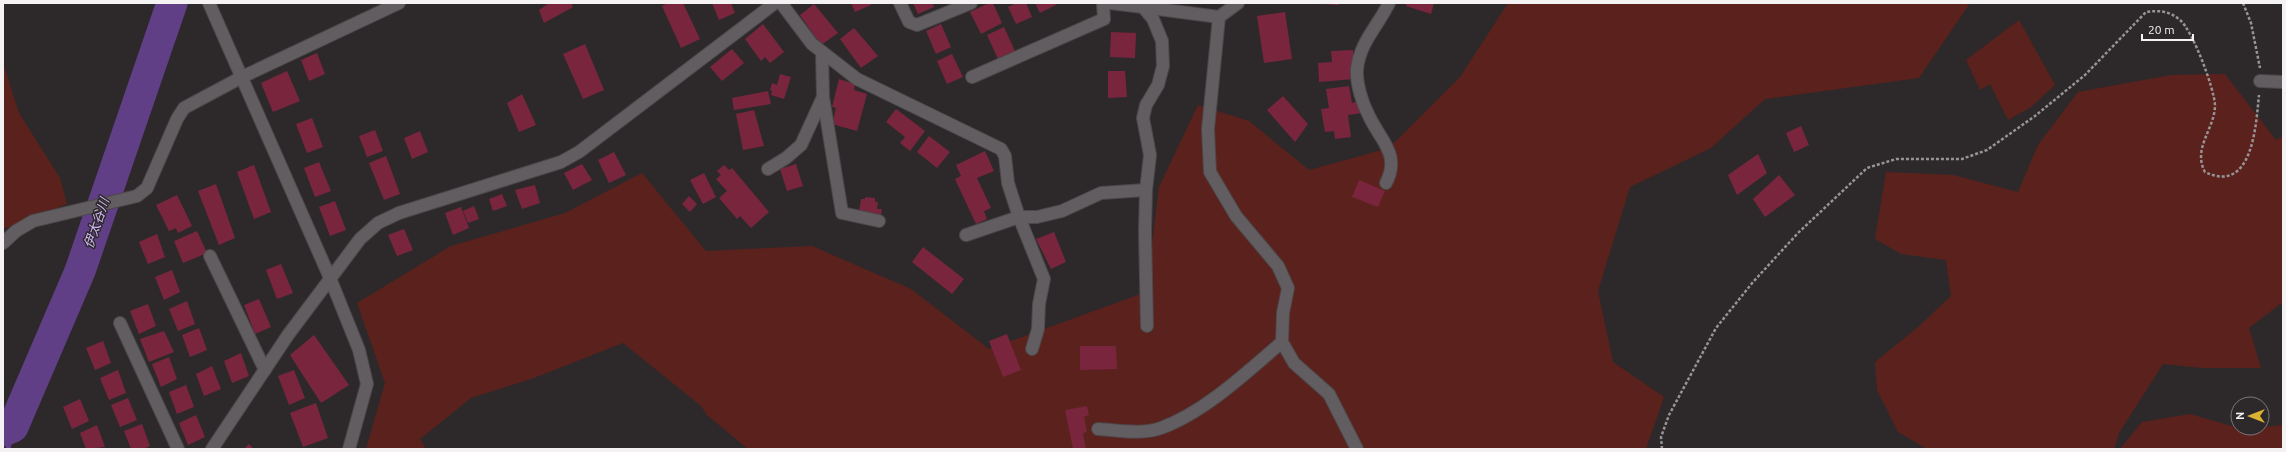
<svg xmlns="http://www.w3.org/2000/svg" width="2286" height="452" viewBox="0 0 2286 452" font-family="Ubuntu,'Noto Sans JP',sans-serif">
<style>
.green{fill:#5b211c}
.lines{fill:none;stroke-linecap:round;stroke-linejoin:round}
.stream{stroke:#613f87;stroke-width:5}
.river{stroke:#613f87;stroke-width:31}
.building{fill:#79253e}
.street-casing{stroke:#4c474a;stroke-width:14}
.path{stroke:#989496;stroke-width:2.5;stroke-dasharray:3 2;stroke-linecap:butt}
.street{stroke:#625d60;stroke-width:12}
.labels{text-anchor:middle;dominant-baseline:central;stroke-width:3;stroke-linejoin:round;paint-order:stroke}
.water-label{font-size:13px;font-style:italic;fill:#d3b8f6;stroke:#2d292b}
</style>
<rect width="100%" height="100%" fill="#2d292b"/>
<g class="green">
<path d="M1508,3h462l-51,75 -154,21 -54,49 -81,39 -32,104 15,71 51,35 -18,52h-898l-41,-34 -6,-9 -78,-63 -89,35 -63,20 -51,41 6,10h-60l19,-66 -28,-80 94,-57 114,-33 77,-40 64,78 106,-5 99,43 78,60 157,-57 13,-105 39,-82 51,16 60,49 80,-22 71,-71z"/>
<path d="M2019,20l36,65 -24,22 -23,13 -18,-36 -10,6 -14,-30z"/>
<path d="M3,63l16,50 41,65 7,26 -64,25z"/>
<path d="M2225,74l51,66 7,-4v166l-34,26 12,40h-59l-39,-4 -44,69 -5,16h-187l-29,-17 -21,-42 -2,-28 42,-34 34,-32 -5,-36 -45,-6 -26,-15 11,-67 67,3 65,17 20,-47 40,-53 93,-17z"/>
<path d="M2190,414l52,15 41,-4v24h-163l22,-27z"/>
</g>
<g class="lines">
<path class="stream" d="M8,449l5,-22"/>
<path class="river" d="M3,431l10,-4 67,-156 92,-268"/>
</g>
<g class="building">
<path d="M549,3h22l2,4 -29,16 -5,-13z"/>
<path d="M668,3h15l17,36 -19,9 -19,-42z"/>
<path d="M712,3h19l4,10 -16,7z"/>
<path d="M851,3h19l1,2 -16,7z"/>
<path d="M913,3h20l1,4 -16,7z"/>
<path d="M989,3h4l9,20 -21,11 -11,-22z"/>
<path d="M1016,3h10l6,14 -16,7 -8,-17z"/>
<path d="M1035,3h20l1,2 -16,8z"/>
<path d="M1323,3h16v2l-16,-1z"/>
<path d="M1407,3h27l-3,11 -25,-8z"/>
<path d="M814,4l24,29 -17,12 -21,-30z"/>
<path d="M1285,12l7,47 -28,4 -7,-47z"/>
<path d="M763,24l21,28 -14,11 -5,-6 -4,4 -16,-22z"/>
<path d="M941,24l10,23 -15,7 -10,-23z"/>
<path d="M1004,27l11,24 -17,8 -11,-24z"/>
<path d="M854,28l24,28 -17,12 -21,-29z"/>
<path d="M1111,32l25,1 -1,25 -25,-1z"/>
<path d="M585,44l19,46 -21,9 -20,-45z"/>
<path d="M732,49l12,14 -22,18 -12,-14z"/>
<path d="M1353,50l2,29 -36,3 -1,-19 14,-1 -1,-11z"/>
<path d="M317,53l8,21 -16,7 -8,-21z"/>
<path d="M952,54l11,23 -16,7 -10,-23z"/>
<path d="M287,71l13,30 -27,11 -12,-29z"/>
<path d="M1108,71h17l2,26 -19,1z"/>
<path d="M780,74l11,3 -7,22 -13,-4 1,-4 -2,-1 2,-7 5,2z"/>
<path d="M839,79l16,5 -1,6 13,4 -10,37 -25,-7 4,-16 -4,-1z"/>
<path d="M1349,86l3,17 8,-2 2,12 -14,2 3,22 -16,2 -1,-8 -9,1 -4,-23 8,-1 -3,-19z"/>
<path d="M768,91l3,13 -37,6 -2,-12z"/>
<path d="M522,94l14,31 -17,7 -12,-29z"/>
<path d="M1283,96l25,28 -13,18 -28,-32z"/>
<path d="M896,109l29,22 -15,20 -10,-8 5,-6 -19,-15z"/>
<path d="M754,110l10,36 -21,4 -7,-36z"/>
<path d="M312,118l11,29 -16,6 -11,-29z"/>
<path d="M1801,126l8,19 -15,7 -8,-19z"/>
<path d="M375,130l8,21 -16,6 -8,-21z"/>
<path d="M420,131l8,21 -16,7 -8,-21z"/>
<path d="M929,136l21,16 -13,16 -20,-16z"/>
<path d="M985,151l9,20 -17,7 14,30 -7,3 3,8 -11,5 -21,-45 6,-3 -5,-11z"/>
<path d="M614,152l12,23 -17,8 -11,-23z"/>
<path d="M1758,154l9,19 -30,22 -9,-20z"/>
<path d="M386,156l14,38 -16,6 -15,-37z"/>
<path d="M319,162l12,29 -16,6 -11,-29z"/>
<path d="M582,164l10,16 -19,10 -9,-17z"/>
<path d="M796,164l7,22 -16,5 -7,-22z"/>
<path d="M254,165l17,47 -17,7 -17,-47z"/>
<path d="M724,165l5,5 3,-2 37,44 -18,16 -11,-12 -3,3 -18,-21 8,-7 -11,-12 5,-4 -4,-4z"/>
<path d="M704,173l12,24 -13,7 -13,-24z"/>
<path d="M1779,175l16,20 -30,22 -12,-18z"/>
<path d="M1359,180l26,11 -7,16 -26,-10z"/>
<path d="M216,184l19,54 -16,7 -21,-54z"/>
<path d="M535,185l5,18 -18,6 -7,-19z"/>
<path d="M502,194l5,12 -14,5 -4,-12z"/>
<path d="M177,195l15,31 -14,7 -2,-5 -7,3 -13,-26z"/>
<path d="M689,196l8,8 -7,8 -8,-8z"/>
<path d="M865,197l10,1v4h3l-1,7h5l-1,6 -22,-3 2,-13h4z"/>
<path d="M335,201l11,29 -16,6 -11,-29z"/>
<path d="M474,206l5,13 -11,4 -5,-12z"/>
<path d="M461,207l8,21 -16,7 -8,-22z"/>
<path d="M404,229l9,21 -16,6 -9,-21z"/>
<path d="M197,231l10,22 -24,10 -9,-22z"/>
<path d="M1054,232l12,30 -15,7 -15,-30z"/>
<path d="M157,234l8,23 -17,7 -9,-22z"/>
<path d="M923,247l41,32 -12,15 -40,-32z"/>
<path d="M281,264l12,29 -16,6 -11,-29z"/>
<path d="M172,270l8,22 -16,8 -9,-23z"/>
<path d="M259,299l12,28 -16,7 -11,-29z"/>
<path d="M187,301l8,23 -17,7 -9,-22z"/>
<path d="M148,304l8,22 -17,8 -9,-23z"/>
<path d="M199,328l8,22 -17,7 -8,-22z"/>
<path d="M164,331l10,21 -25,10 -9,-23z"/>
<path d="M1007,334l14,36 -18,7 -14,-36z"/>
<path d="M314,335l35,50 -28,18 -31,-48z"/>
<path d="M103,341l8,22 -16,7 -9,-22z"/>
<path d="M1080,346h36l1,23 -37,1z"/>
<path d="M241,353l8,23 -17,7 -8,-22z"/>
<path d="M169,357l8,22 -16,8 -9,-23z"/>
<path d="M212,366l9,23 -17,7 -8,-22z"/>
<path d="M118,370l8,23 -17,7 -9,-22z"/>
<path d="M294,370l11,28 -16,7 -11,-29z"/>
<path d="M186,385l8,22 -17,7 -8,-22z"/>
<path d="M128,398l9,22 -17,7 -9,-22z"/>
<path d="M80,399l9,22 -17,8 -9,-22z"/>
<path d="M316,403l12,35 -25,9 -13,-34z"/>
<path d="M1087,406l2,9 -5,2 3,15 -4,1 3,16h-13l-8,-39z"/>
<path d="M196,415l9,22 -17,8 -9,-22z"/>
<path d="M142,424l8,22 -6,3h-13l-7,-18z"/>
<path d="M97,425l8,22 -19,2 -6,-16z"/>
<path d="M249,444l5,5h-10z"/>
</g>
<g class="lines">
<defs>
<g id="street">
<path d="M209,3l121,275 29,72 8,34 -18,65"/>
<path d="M781,3l31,41 45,35 144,70 4,7 3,27 11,34 25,62 -5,25 -1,25 -6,20"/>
<path d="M900,3l9,19 8,3 54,-22"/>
<path d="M1110,3l33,4 10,12 9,22 1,25 -5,19 -12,20 -3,13 7,37 -4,35 -1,41 2,95"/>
<path d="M1143,7l76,10 19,-14"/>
<path d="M1219,17l-11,112 2,43 26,44 42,50 10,22 -5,25 -1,29 12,21 35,31 28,55"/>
<path d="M822,52l1,45 19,116 37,8"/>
<path d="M972,77l132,-58 -1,-16"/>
<path d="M2260,81l23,1"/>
<path d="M768,169l18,-11 15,-13 22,-48"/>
<path d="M1386,183c15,-29 -6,-43 -17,-67 -7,-13 -13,-33 -12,-47 3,-27 21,-43 32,-66"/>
<path d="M966,235l53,-18h18l25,-6 39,-18 45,-3"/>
<path d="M3,243l13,-12 17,-10 104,-25 10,-8 30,-69 7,-11 58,-31 157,-74"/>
<path d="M210,256l55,114"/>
<path d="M120,323l58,126"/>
<path d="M1098,429c20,1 44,6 63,-1 44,-16 86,-56 121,-86"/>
<path d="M212,449l76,-114 72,-96 18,-16 21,-10 162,-51 18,-10 196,-149"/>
</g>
</defs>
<use href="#street" class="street-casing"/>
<g class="path">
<path d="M2243,3l8,20 9,45"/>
<path d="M1662,449l-1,-12 8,-22 47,-87 37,-46 45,-49 69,-65 29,-9h66l25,-9 48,-34 50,-41 61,-63c12,-2 24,-1 34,8 13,11 34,68 35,85 0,24 -23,43 -10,67 48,23 51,-48 54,-77"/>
</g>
<use href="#street" class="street"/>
</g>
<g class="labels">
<g class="water-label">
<text transform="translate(96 223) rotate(-71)">伊太谷川</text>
</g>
</g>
<rect width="2286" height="452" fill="none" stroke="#f5f2f3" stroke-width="8"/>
<g transform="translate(2250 416) rotate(270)"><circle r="19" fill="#2d292b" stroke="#7d797b"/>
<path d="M0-3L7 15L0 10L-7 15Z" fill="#dcb233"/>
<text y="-6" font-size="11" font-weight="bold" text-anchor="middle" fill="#f5f2f3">N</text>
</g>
<path d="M2142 34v6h51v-6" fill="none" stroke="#f5f2f3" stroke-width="2"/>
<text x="2148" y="34" font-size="12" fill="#f5f2f3" stroke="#2d292b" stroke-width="3" paint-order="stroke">20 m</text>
</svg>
